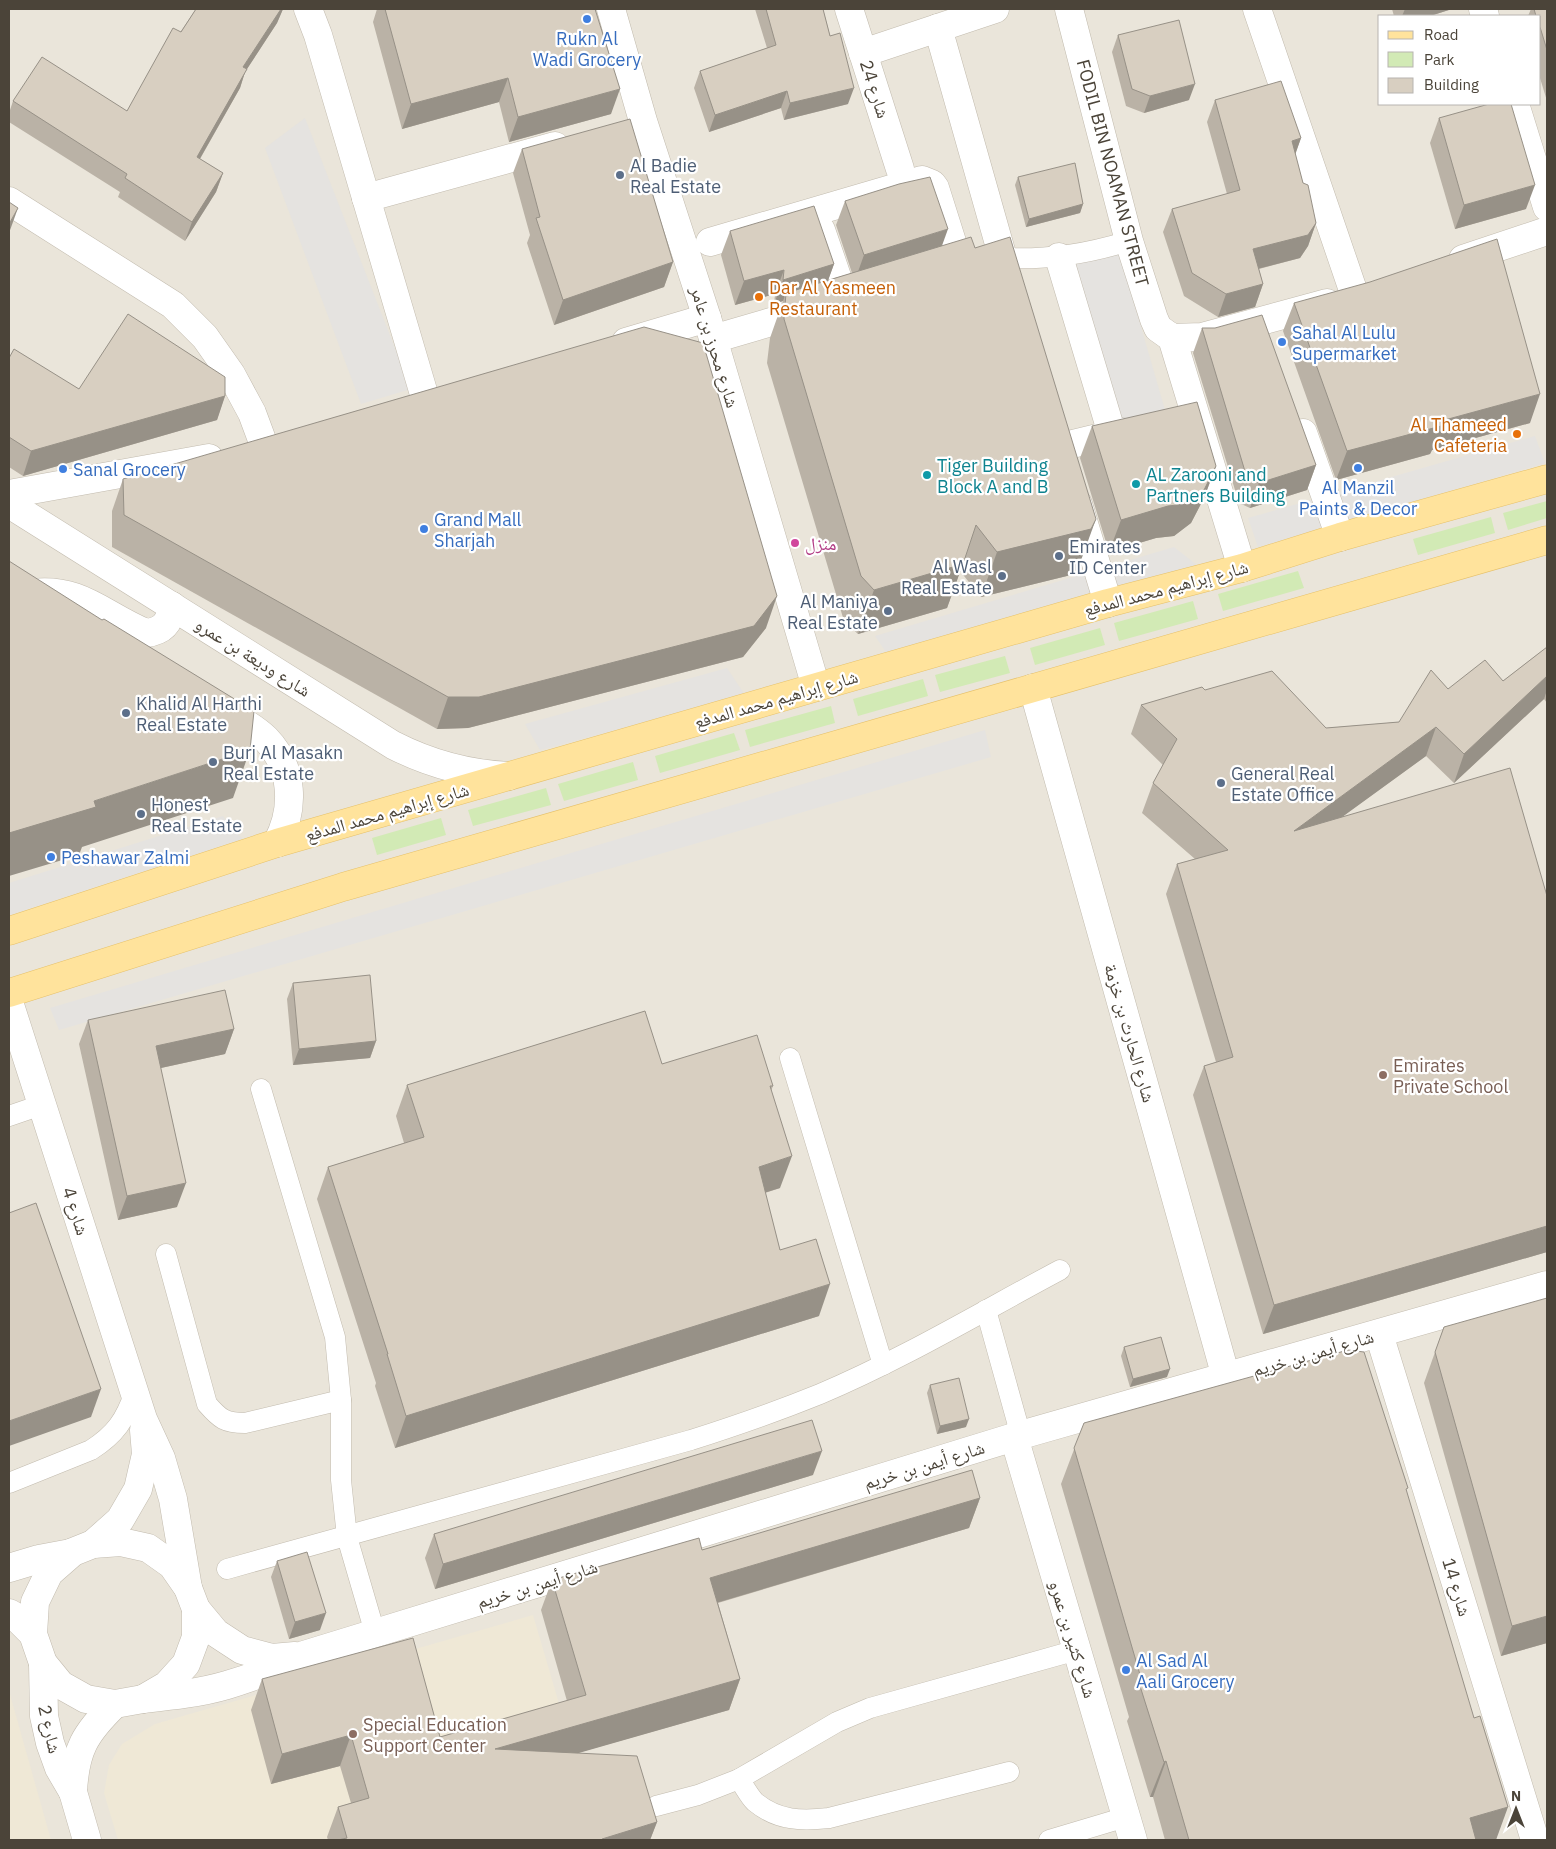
<svg xmlns="http://www.w3.org/2000/svg" width="1556" height="1849" viewBox="0 0 1556 1849" font-family="'IBM Plex Sans','Noto Naskh Arabic',sans-serif">
<style>
.residential{fill:#eae5da;fill-rule:evenodd}
.education{fill:#efe8d6}
.green{fill:#d2eab5}
.parking{fill:#e5e3e0}
.lines{fill:none;stroke-linecap:round;stroke-linejoin:round}
.service-casing{stroke:#c2bbae;stroke-width:21}
.pedestrian-casing{stroke:#c2bbae;stroke-width:29}
.minor-casing{stroke:#c2bbae;stroke-width:29}
.tertiary-casing{stroke:#c2bbae;stroke-width:29}
.primary-casing{stroke:#e6c16a;stroke-width:29}
.service{stroke:#fff;stroke-width:20}
.pedestrian{stroke:#fff;stroke-width:28}
.minor{stroke:#fff;stroke-width:28}
.tertiary{stroke:#fff;stroke-width:28}
.primary{stroke:#ffe39c;stroke-width:28}
.wall{fill:#bab2a6}
.shaded-wall{fill:#979187}
.building{fill:#d8cfc1;stroke:#979187}
.shop-dot{fill:#3f7fe0;stroke:#fff;stroke-width:2}
.service-dot{fill:#5c6f8a;stroke:#fff;stroke-width:2}
.food-dot{fill:#e8710a;stroke:#fff;stroke-width:2}
.culture-dot{fill:#0f9aa8;stroke:#fff;stroke-width:2}
.hotel-dot{fill:#d1479c;stroke:#fff;stroke-width:2}
.education-dot{fill:#8d6e63;stroke:#fff;stroke-width:2}
.labels{text-anchor:middle;dominant-baseline:central;stroke-width:4.5;stroke-linejoin:round;paint-order:stroke}
.shop-label{font-size:18px;fill:#366cbe;stroke:#fff;text-anchor:start}
.street-label{font-size:18px;fill:#4b4439;stroke:#fff}
.service-label{font-size:18px;fill:#4e5e75;stroke:#fff;text-anchor:start}
.food-label{font-size:18px;fill:#c56008;stroke:#fff;text-anchor:start}
.culture-label{font-size:18px;fill:#0d838f;stroke:#fff;text-anchor:start}
.hotel-label{font-size:18px;fill:#b23c85;stroke:#fff;text-anchor:start}
.education-label{font-size:18px;fill:#785e54;stroke:#fff;text-anchor:start}
</style>
<rect width="100%" height="100%" fill="#f6f3ec"/>
<path class="residential" d="M9,9h1538v1831h-1538zM1380,16h160v88h-160z"/>
<g class="education">
<path d="M533,1615l66,225h-481l-14,-47 5,-28 13,-21 33,-20z"/>
<path d="M9,1691l42,149h-42z"/>
</g>
<g class="green">
<path d="M1547,501v17l-39,12 -5,-17z"/>
<path d="M1491,517l4,16 -77,22 -5,-16z"/>
<path d="M1298,571l6,17 -81,23 -5,-17z"/>
<path d="M1193,601l5,18 -79,22 -5,-18z"/>
<path d="M1100,628l5,17 -70,20 -5,-17z"/>
<path d="M1005,656l5,17 -70,19 -5,-17z"/>
<path d="M923,679l5,17 -70,20 -5,-17z"/>
<path d="M831,706l4,17 -85,24 -5,-17z"/>
<path d="M734,733l6,17 -80,23 -5,-17z"/>
<path d="M633,762l5,18 -74,21 -6,-17z"/>
<path d="M546,788l5,17 -78,21 -5,-16z"/>
<path d="M441,818l5,17 -69,20 -5,-17z"/>
</g>
<g class="parking">
<path d="M305,118l106,271 -50,15 -96,-256z"/>
<path d="M1119,250l48,167 -50,9 -50,-164z"/>
<path d="M1535,436l10,27 -287,84 -10,-29z"/>
<path d="M1174,547l23,18 -309,90 -13,-19z"/>
<path d="M727,668l18,27 -205,55 -15,-26z"/>
<path d="M985,730l6,27 -932,273 -9,-22z"/>
<path d="M223,816l19,23 -233,76v-32z"/>
</g>
<g class="lines">
<defs>
<g id="service">
<path d="M1003,258c46,2 83,-4 126,-17"/>
<path d="M790,1058l93,307"/>
<path d="M261,1089l74,248 6,63v80l6,57 28,96"/>
<path d="M9,1116l32,-11"/>
<path d="M166,1254l41,150c13,15 18,19 38,19l96,-23"/>
<path d="M986,1310l35,126"/>
<path d="M9,1483l82,-33c25,-16 34,-30 44,-58"/>
<path d="M227,1569l464,-129c44,-14 87,-29 129,-46 83,-35 161,-82 240,-124"/>
<path d="M739,1779c5,7 10,17 16,23 23,19 47,19 74,16l180,-46"/>
<path d="M656,1806l42,-11 41,-16 98,-57 33,-14 207,-58"/>
<path d="M1049,1840l77,-23"/>
</g>
<g id="pedestrian">
<path d="M821,230l24,70"/>
<path d="M710,242l212,-62 10,4 3,4 24,76"/>
<path d="M713,339l99,-29"/>
<path d="M1303,433l37,104"/>
<path d="M1060,447l62,-15"/>
<path d="M1078,504l30,99"/>
</g>
<g id="minor">
<path d="M308,9l10,26 108,366"/>
<path d="M611,9l32,112 64,197 109,369"/>
<path d="M849,9l51,160"/>
<path d="M1069,9l60,232 25,78 4,9 14,10 30,-1 125,-34"/>
<path d="M1257,9l98,287"/>
<path d="M1483,9l2,7"/>
<path d="M938,28l65,230"/>
<path d="M863,53l132,-44"/>
<path d="M1515,104l32,103"/>
<path d="M366,198l189,-52"/>
<path d="M9,201l164,104 32,32 26,37 21,39 13,35"/>
<path d="M1059,257l53,177"/>
<path d="M1463,259l84,-28"/>
<path d="M1172,338l70,230"/>
<path d="M626,342l81,-24"/>
<path d="M9,494l200,-36"/>
<path d="M1033,688l193,689"/>
<path d="M9,1002l134,417 18,39 12,41 15,89"/>
<path d="M1379,1334l156,506"/>
<path d="M1014,1437l119,403"/>
<path d="M93,1544l27,-24 18,-31 8,-35 -2,-24"/>
<path d="M9,1568l30,-9 32,-6"/>
<path d="M196,1609l20,24 26,17 30,8 23,-2"/>
<path d="M9,1613l7,4 17,17 10,29 18,22 25,14 29,5 28,-5 24,-14 19,-21 10,-27v-28l-8,-21 -16,-23 -24,-17 -27,-6 -28,2 -20,8 -24,21 -14,29 -2,32"/>
<path d="M43,1663l1,53 6,27 9,25 14,24 14,48"/>
<path d="M143,1699c28,-3 57,-6 84,-14 27,-8 52,-18 77,-30l710,-218 533,-152"/>
<path d="M73,1792c2,-42 12,-59 42,-88"/>
</g>
<g id="tertiary">
<path d="M9,504l384,241c37,19 74,29 116,31"/>
<path d="M32,593c49,-6 72,23 114,40 17,-2 24,-10 26,-27"/>
<path d="M221,709c15,9 32,17 45,30 28,29 29,70 11,104"/>
</g>
<g id="primary">
<path d="M9,931l268,-88 831,-240 134,-35 98,-31 207,-58"/>
<path d="M9,993l334,-106 1204,-347"/>
</g>
</defs>
<use href="#service" class="service-casing"/>
<use href="#pedestrian" class="pedestrian-casing"/>
<use href="#minor" class="minor-casing"/>
<use href="#tertiary" class="tertiary-casing"/>
<use href="#primary" class="primary-casing"/>
<use href="#service" class="service"/>
<use href="#pedestrian" class="pedestrian"/>
<use href="#minor" class="minor"/>
<use href="#tertiary" class="tertiary"/>
<use href="#primary" class="primary"/>
</g>
<g class="wall">
<path d="M196,9h87l-6,14 -32,49 -5,16 -40,71 23,14 -7,19 -31,49 -67,-44 2,-5 -111,-70v-9l4,-12 114,10z"/>
<path d="M377,9h218l16,105 -102,28 -10,-40 -97,27 -29,-107z"/>
<path d="M755,9h68l25,95 -64,16 -3,-12 -72,24 -15,-44 6,-17 67,-23z"/>
<path d="M1392,9h60l-22,7h-36z"/>
<path d="M1531,9h16v92l-7,-23v-62h-12z"/>
<path d="M1118,35l71,65 -45,13 -18,-7 -14,-54z"/>
<path d="M1215,100l86,38 -6,16 8,29 13,40 -8,23 -8,12 -41,11 4,15 -8,23 -37,10 -34,-21 -21,-64 9,-23 55,-15 -20,-72z"/>
<path d="M1439,118l87,91 -71,20 -25,-86z"/>
<path d="M522,149l151,113 -9,25 -110,38 -27,-82 3,-8 -17,-62z"/>
<path d="M1018,177l65,27 -3,9 -54,14 -11,-42z"/>
<path d="M845,201l97,45 138,317 -5,11 -94,23 -21,-26 -13,37 -89,26 -14,-13 -77,-258 3,-25 13,-37 -9,3 1,-10 -40,11 -14,-50 9,-24 104,33 -6,16 24,-7 -16,-48z"/>
<path d="M1294,303l236,120 -98,27 -2,4 -94,26 -53,-149z"/>
<path d="M1202,328l114,137 -9,25 -57,18 -11,-5 -46,-150z"/>
<path d="M9,358l70,31 146,7 -8,24 -194,56 -14,-9z"/>
<path d="M1092,426l124,40 -12,32 -13,25 -17,13 -18,2 -47,14 -29,-94z"/>
<path d="M123,479l643,149 -23,29 -275,71 -31,1 -325,-182v-36z"/>
<path d="M1547,647v56l-3,-4 -90,84 -28,-27 -83,60 204,80v356l-284,82 -70,-239 11,-29 12,-4 -50,-168 11,-30 18,-5 -53,-46 11,-30 10,-18 -32,-31 10,-29 64,-15 121,38 73,-6 49,-33 55,-8z"/>
<path d="M293,983l83,58 -6,17 -77,7 -6,-66z"/>
<path d="M88,1020l146,9 -9,25 -64,14 16,139 -59,13 -39,-176z"/>
<path d="M662,1064l111,22 -2,5 9,97 -15,5 15,57 39,66 -424,132 -20,-62 1,-3 -59,-184 11,-32 76,-24 -8,-27 11,-31z"/>
<path d="M1444,1327l103,316 -46,13 -77,-273z"/>
<path d="M1124,1347l43,30 -37,10 -9,-31z"/>
<path d="M930,1385l36,42 -29,7 -10,-41z"/>
<path d="M1084,1423l322,68 90,349h-331l-12,-43h-3l-23,-76 2,-4 -68,-233z"/>
<path d="M813,1475l-378,114 -10,-31 9,-24z"/>
<path d="M980,1498l-11,30 -251,75 22,76 -11,31 -152,43 80,69 -7,18h-322l-1,-3 11,-30 13,-4 -11,-37 -69,18 -20,-74 11,-31 178,58 127,-36 -26,-91 11,-30 150,-30z"/>
<path d="M277,1561l43,69 -31,9 -18,-62z"/>
</g>
<g class="shaded-wall">
<path d="M281,9h2l-6,14 -32,49 -5,16 -50,88 7,-19 46,-90z"/>
<path d="M1405,9h47l-22,7h-28z"/>
<path d="M508,78l-9,24 -97,27 9,-25z"/>
<path d="M1195,84l-6,16 -45,13 6,-17z"/>
<path d="M854,88l-6,16 -64,16 6,-17z"/>
<path d="M620,89l-9,25 -102,28 9,-25z"/>
<path d="M787,91l-6,17 -72,24 6,-17z"/>
<path d="M1301,138l-8,23 -1,-20z"/>
<path d="M223,173l-7,19 -31,49 7,-19z"/>
<path d="M1535,185l-9,24 -71,20 9,-24z"/>
<path d="M1083,204l-3,9 -54,14 3,-8z"/>
<path d="M18,208l-9,25v-9z"/>
<path d="M1316,223l-8,23 -8,12 -55,14 8,-23z"/>
<path d="M948,229l-9,25 -84,26 9,-25z"/>
<path d="M673,262l-9,25 -110,38 9,-25z"/>
<path d="M834,264l-9,25 -39,4 -3,8 -9,3 9,-24z"/>
<path d="M784,270l-9,24 -40,11 9,-24z"/>
<path d="M1263,284l-8,23 -37,10 8,-23z"/>
<path d="M1540,394l-10,29 -98,27 -2,4 -94,26 11,-29 94,-30z"/>
<path d="M225,396l-8,24 -194,56 8,-25z"/>
<path d="M1316,465l-9,25 -57,18 9,-25z"/>
<path d="M1216,466l-12,32 -13,25 -17,13 -18,2 -47,14 12,-32z"/>
<path d="M1096,519l-16,44 -5,11 -94,23 16,-45z"/>
<path d="M963,564l-16,44 -89,26 16,-44z"/>
<path d="M777,596l-11,32 -23,29 -275,71 -31,1 11,-32z"/>
<path d="M1547,676v14l-3,9 -90,84 10,-29z"/>
<path d="M1436,727l-10,29 -143,104 11,-29z"/>
<path d="M250,750l-17,48 -151,49 -3,8 -70,21v-43l85,-32z"/>
<path d="M234,1029l-9,25 -78,17 9,-25z"/>
<path d="M376,1041l-6,17 -77,7 6,-16z"/>
<path d="M792,1156l-12,32 -33,10 12,-31z"/>
<path d="M186,1183l-9,24 -59,13 9,-24z"/>
<path d="M1547,1226v26l-284,82 11,-29z"/>
<path d="M830,1284l-11,32 -424,132 11,-32z"/>
<path d="M1170,1369l-3,8 -37,10 3,-8z"/>
<path d="M101,1389l-10,28 -82,29v-25z"/>
<path d="M969,1419l-3,8 -29,7 3,-8z"/>
<path d="M822,1451l-9,24 -378,114 8,-25z"/>
<path d="M980,1498l-11,30 -270,80 11,-30z"/>
<path d="M326,1613l-6,17 -31,9 6,-17z"/>
<path d="M1547,1616v27l-46,13 11,-30z"/>
<path d="M740,1679l-11,31 -245,70 11,-31z"/>
<path d="M351,1735l-11,31 -69,18 11,-30z"/>
<path d="M1166,1761l-13,36h-3l14,-35z"/>
<path d="M1508,1807l-12,33h-34l8,-22z"/>
<path d="M657,1822l-7,18h-48v-1z"/>
</g>
<g class="building">
<path d="M196,9h85l-38,58 4,2 -50,88 26,16 -31,49 -67,-44 2,-4 -114,-73 29,-44 85,54 46,-83 8,4z"/>
<path d="M385,9h210l25,80 -102,28 -10,-39 -97,26z"/>
<path d="M766,9h57l7,27 10,-3 14,55 -64,15 -3,-12 -72,24 -15,-44 76,-26z"/>
<path d="M1534,9h13v41l-7,-23v-11h-4z"/>
<path d="M1179,20l16,64 -45,12 -18,-7 -14,-54z"/>
<path d="M1281,81l20,57 -9,3 11,42 5,2 8,38 -8,12 -55,14 10,35 -37,10 -34,-21 -20,-64 68,-19 -25,-90z"/>
<path d="M1489,104h22l24,81 -71,20 -25,-87z"/>
<path d="M630,119l43,143 -110,38 -27,-82 4,-1 -18,-68z"/>
<path d="M1075,163l8,41 -54,15 -11,-42z"/>
<path d="M930,177l18,52 -84,26 -19,-54 54,-17z"/>
<path d="M9,202l9,6 -9,16z"/>
<path d="M814,206l20,58 -51,16 1,-10 -40,11 -14,-50z"/>
<path d="M971,237l4,11 35,-11 86,282 -5,10 -94,23 -21,-27 -13,39 -89,26 -13,-14 -77,-257 2,-26z"/>
<path d="M1497,239l43,155 -99,27v5l-94,25 -53,-148 76,-21z"/>
<path d="M128,314l97,63v19l-194,55 -22,-14v-79l5,-9 65,40z"/>
<path d="M1262,315l54,150 -57,18 -12,-5 -45,-150h13z"/>
<path d="M644,327l59,16 74,253 -23,30 -275,71h-31l-324,-182 -1,-36z"/>
<path d="M1197,402l19,64 -13,26 -17,12 -18,2 -47,14 -29,-94z"/>
<path d="M9,561l93,59 2,-1 150,92 -4,39 -156,51 2,6 -87,26z"/>
<path d="M1547,647v29l-83,78 -28,-27 -142,104 216,-63 37,128v330l-273,79 -70,-239 29,-9 -56,-193 51,-14 -75,-67 24,-44 -36,-34 61,-18 3,3 67,-19 54,57 73,-6 32,-52 17,19 37,-29 18,21z"/>
<path d="M370,975l6,66 -77,8 -6,-66z"/>
<path d="M225,990l9,39 -78,17 30,137 -59,13 -39,-176z"/>
<path d="M645,1011l17,53 95,-29 16,51h-3l22,70 -33,11 21,83 36,-11 14,45 -424,132 -19,-62h1l-60,-187 96,-30 -17,-52z"/>
<path d="M36,1203l65,186 -92,32v-208z"/>
<path d="M1547,1298v318l-35,10 -77,-274 9,-25z"/>
<path d="M1161,1337l9,32 -37,10 -9,-32z"/>
<path d="M1348,1350l16,2 44,136 -2,1 68,229 6,-2 28,91 -38,11 6,22h-287l-23,-79 -2,1 -24,-76 3,-1 -69,-237 10,-25z"/>
<path d="M959,1378l10,41 -29,7 -10,-41z"/>
<path d="M812,1420l10,31 -379,113 -9,-30z"/>
<path d="M972,1470l8,28 -270,80 30,101 -245,70 142,7 20,66 -55,17 1,1h-265l9,-2 -9,-31 31,-9 -18,-63 -69,19 -20,-75 151,-41 27,99 146,-42 -34,-115 147,-42 3,12z"/>
<path d="M307,1552l19,61 -31,9 -18,-61z"/>
</g>
<g class="shop-dot">
<circle cx="587" cy="19" r="5"/>
<circle cx="1282" cy="342" r="5"/>
<circle cx="1358" cy="468" r="5"/>
<circle cx="63" cy="469" r="5"/>
<circle cx="424" cy="529" r="5"/>
<circle cx="51" cy="857" r="5"/>
<circle cx="1126" cy="1670" r="5"/>
</g>
<g class="service-dot">
<circle cx="620" cy="175" r="5"/>
<circle cx="1059" cy="556" r="5"/>
<circle cx="1002" cy="576" r="5"/>
<circle cx="888" cy="611" r="5"/>
<circle cx="126" cy="713" r="5"/>
<circle cx="213" cy="762" r="5"/>
<circle cx="1221" cy="783" r="5"/>
<circle cx="141" cy="814" r="5"/>
</g>
<g class="food-dot">
<circle cx="759" cy="297" r="5"/>
<circle cx="1517" cy="434" r="5"/>
</g>
<g class="culture-dot">
<circle cx="927" cy="475" r="5"/>
<circle cx="1136" cy="484" r="5"/>
</g>
<circle class="hotel-dot" cx="795" cy="543" r="5"/>
<g class="education-dot">
<circle cx="1383" cy="1075" r="5"/>
<circle cx="353" cy="1734" r="5"/>
</g>
<g class="labels">
<g class="shop-label">
<text x="587" y="38" text-anchor="middle">Rukn Al<tspan x="587" dy="21">Wadi Grocery</tspan></text>
<text x="1292" y="332">Sahal Al Lulu<tspan x="1292" dy="21">Supermarket</tspan></text>
<text x="73" y="469">Sanal Grocery</text>
<text x="1358" y="487" text-anchor="middle">Al Manzil<tspan x="1358" dy="21">Paints &amp; Decor</tspan></text>
<text x="434" y="519">Grand Mall<tspan x="434" dy="21">Sharjah</tspan></text>
<text x="61" y="857">Peshawar Zalmi</text>
<text x="1136" y="1660">Al Sad Al<tspan x="1136" dy="21">Aali Grocery</tspan></text>
</g>
<g class="street-label">
<text transform="translate(875 89) rotate(72)">شارع 24</text>
<text transform="translate(1113 173) rotate(75)">FODIL BIN NOAMAN STREET</text>
<text transform="translate(715 347) rotate(73)">شارع محرز بن عامر</text>
<text transform="translate(1166 588) rotate(-15)">شارع إبراهيم محمد المدفع</text>
<text transform="translate(253 657) rotate(32)">شارع وديعة بن عمرو</text>
<text transform="translate(776 699) rotate(-16)">شارع إبراهيم محمد المدفع</text>
<text transform="translate(387 812) rotate(-16)">شارع إبراهيم محمد المدفع</text>
<text transform="translate(1130 1033) rotate(74)">شارع الحارث بن خزمة</text>
<text transform="translate(76 1211) rotate(72)">شارع 4</text>
<text transform="translate(1313 1353) rotate(-16)">شارع أيمن بن خريم</text>
<text transform="translate(924 1465) rotate(-17)">شارع أيمن بن خريم</text>
<text transform="translate(537 1584) rotate(-17)">شارع أيمن بن خريم</text>
<text transform="translate(1457 1587) rotate(73)">شارع 14</text>
<text transform="translate(1073 1639) rotate(73)">شارع كثير بن عمرو</text>
<text transform="translate(50 1729) rotate(77)">شارع 2</text>
</g>
<g class="service-label">
<text x="630" y="165">Al Badie<tspan x="630" dy="21">Real Estate</tspan></text>
<text x="1069" y="546">Emirates<tspan x="1069" dy="21">ID Center</tspan></text>
<text x="992" y="566" text-anchor="end">Al Wasl<tspan x="992" dy="21">Real Estate</tspan></text>
<text x="878" y="601" text-anchor="end">Al Maniya<tspan x="878" dy="21">Real Estate</tspan></text>
<text x="136" y="703">Khalid Al Harthi<tspan x="136" dy="21">Real Estate</tspan></text>
<text x="223" y="752">Burj Al Masakn<tspan x="223" dy="21">Real Estate</tspan></text>
<text x="1231" y="773">General Real<tspan x="1231" dy="21">Estate Office</tspan></text>
<text x="151" y="804">Honest<tspan x="151" dy="21">Real Estate</tspan></text>
</g>
<g class="food-label">
<text x="769" y="287">Dar Al Yasmeen<tspan x="769" dy="21">Restaurant</tspan></text>
<text x="1507" y="424" text-anchor="end">Al Thameed<tspan x="1507" dy="21">Cafeteria</tspan></text>
</g>
<g class="culture-label">
<text x="937" y="465">Tiger Building<tspan x="937" dy="21">Block A and B</tspan></text>
<text x="1146" y="474">AL Zarooni and<tspan x="1146" dy="21">Partners Building</tspan></text>
</g>
<g class="hotel-label">
<text x="805" y="543">منزل</text>
</g>
<g class="education-label">
<text x="1393" y="1065">Emirates<tspan x="1393" dy="21">Private School</tspan></text>
<text x="363" y="1724">Special Education<tspan x="363" dy="21">Support Center</tspan></text>
</g>
</g>
<rect width="1556" height="1849" fill="none" stroke="#4b4439" stroke-width="20"/>
<rect x="1378" y="15" width="162" height="90" fill="#ffffff" stroke="#b7b4b0"/>
<rect x="1388" y="31" width="25" height="8" fill="#ffe39c" stroke="#b7b4b0"/>
<text x="1424" y="40" font-size="15" fill="#4b4439">Road</text>
<rect x="1388" y="52" width="25" height="15" fill="#d2eab5" stroke="#b7b4b0"/>
<text x="1424" y="65" font-size="15" fill="#4b4439">Park</text>
<rect x="1388" y="78" width="25" height="15" fill="#d8cfc1" stroke="#b7b4b0"/>
<text x="1424" y="90" font-size="15" fill="#4b4439">Building</text>
<g transform="translate(1516 1809)" stroke="#ffffff" stroke-width="4" paint-order="stroke">
<path d="M0-4L9 19L0 12L-9 19Z" fill="#4b4439"/>
<text y="-8" font-size="14" font-weight="bold" text-anchor="middle" fill="#4b4439">N</text>
</g>
</svg>
